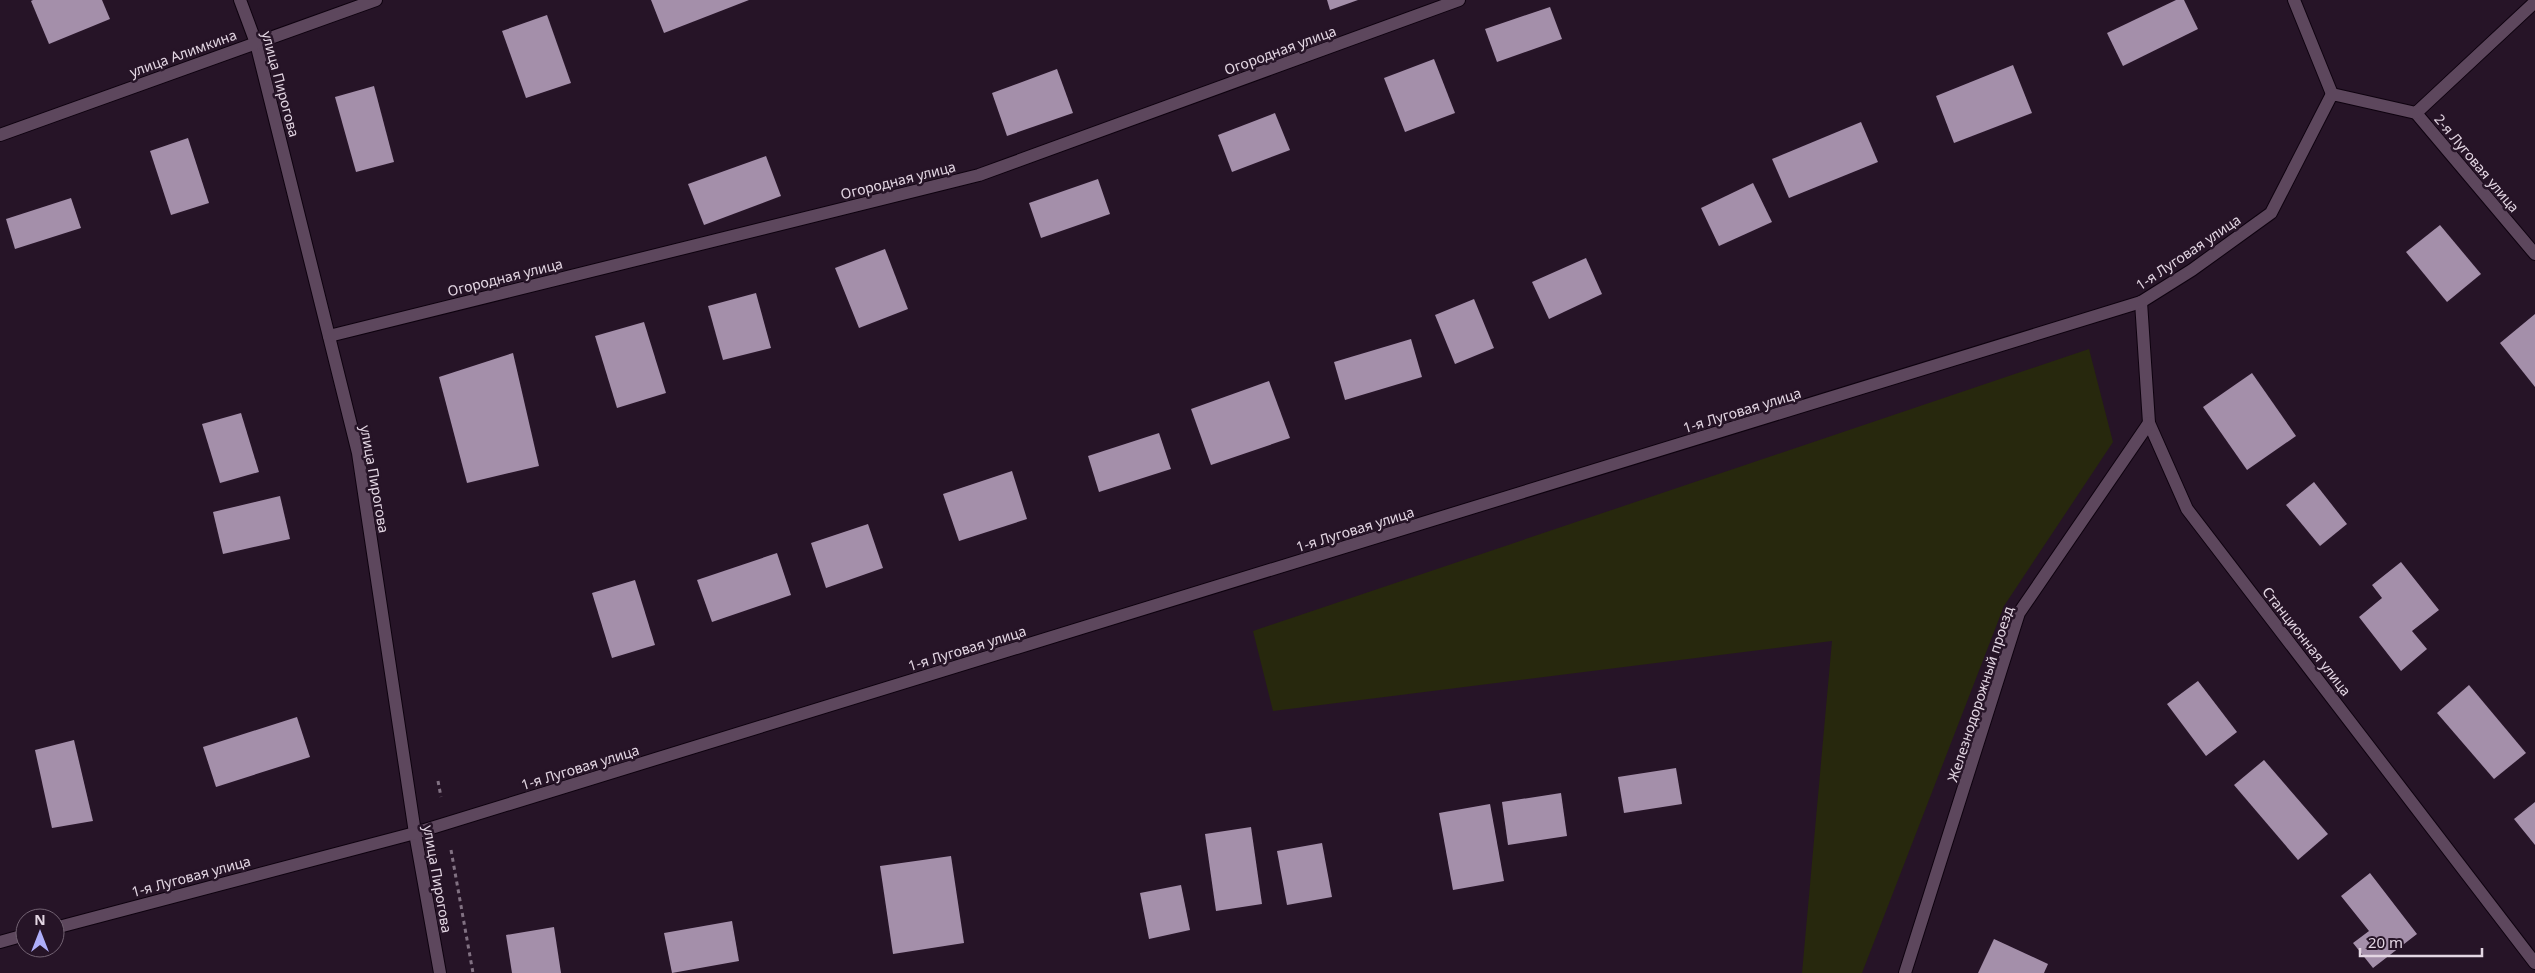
<svg xmlns="http://www.w3.org/2000/svg" width="2535" height="973" viewBox="0 0 2535 973" font-family="'Noto Sans',sans-serif">
<style>
.green{fill:#27280d}
.building{fill:#a48faa}
.lines{fill:none;stroke-linecap:round;stroke-linejoin:round}
.minor-casing{stroke:#0e020f;stroke-width:14}
.path{stroke:#817182;stroke-width:3;stroke-dasharray:4 4;stroke-linecap:butt}
.minor{stroke:#5d475d;stroke-width:12}
.labels{text-anchor:middle;dominant-baseline:central;stroke-width:5;stroke-linejoin:round;paint-order:stroke}
.street-label{font-size:14px;fill:#e3d6e3;stroke:#261427}
</style>
<rect width="100%" height="100%" fill="#261427"/>
<path class="green" d="M2089,349l24,93 -109,164 -142,367h-60l30,-332 -559,70 -20,-80z"/>
<g class="building">
<path d="M33,0h69l8,19 -61,25 -18,-43z"/>
<path d="M651,0h98l-85,33z"/>
<path d="M1327,0h31l-28,10z"/>
<path d="M2176,0h8l14,29 -75,37 -16,-33z"/>
<path d="M1550,7l12,32 -65,23 -12,-33z"/>
<path d="M547,15l24,68 -45,15 -24,-67z"/>
<path d="M1434,59l21,54 -50,19 -21,-54z"/>
<path d="M2013,65l19,48 -78,30 -18,-47z"/>
<path d="M1057,69l16,44 -66,23 -15,-43z"/>
<path d="M374,86l20,76 -38,10 -21,-75z"/>
<path d="M1275,113l15,37 -58,22 -14,-37z"/>
<path d="M1861,122l17,40 -89,36 -17,-39z"/>
<path d="M188,138l21,65 -38,12 -21,-64z"/>
<path d="M766,156l15,40 -77,29 -16,-41z"/>
<path d="M1098,179l12,35 -69,24 -12,-35z"/>
<path d="M1753,183l19,39 -53,24 -18,-38z"/>
<path d="M71,198l10,30 -66,21 -9,-30z"/>
<path d="M2440,225l41,49 -34,28 -41,-50z"/>
<path d="M885,249l23,60 -49,19 -24,-60z"/>
<path d="M1586,258l16,36 -53,25 -17,-37z"/>
<path d="M756,293l15,55 -48,12 -15,-54z"/>
<path d="M1474,299l20,49 -39,16 -20,-49z"/>
<path d="M2535,314v73l-35,-44z"/>
<path d="M644,322l22,71 -49,15 -22,-72z"/>
<path d="M1411,339l11,38 -77,23 -11,-38z"/>
<path d="M513,353l26,113 -72,17 -28,-106z"/>
<path d="M2252,373l44,63 -49,34 -44,-63z"/>
<path d="M1269,381l21,57 -79,27 -20,-56z"/>
<path d="M241,413l18,59 -39,11 -18,-59z"/>
<path d="M1159,433l12,36 -72,23 -11,-36z"/>
<path d="M1012,471l15,48 -68,22 -16,-47z"/>
<path d="M2314,482l33,42 -27,22 -34,-41z"/>
<path d="M280,496l10,43 -67,15 -10,-42z"/>
<path d="M868,524l15,44 -57,20 -15,-45z"/>
<path d="M777,553l14,42 -79,27 -15,-42z"/>
<path d="M2401,562l38,48 -27,21 15,18 -26,22 -42,-54 23,-19 -10,-13z"/>
<path d="M635,580l20,65 -43,13 -20,-65z"/>
<path d="M2198,681l39,51 -31,24 -39,-52z"/>
<path d="M2469,685l57,68 -32,26 -57,-66z"/>
<path d="M297,717l13,40 -94,30 -13,-40z"/>
<path d="M74,740l19,81 -41,7 -17,-78z"/>
<path d="M2264,760l64,74 -30,26 -64,-75z"/>
<path d="M1676,768l6,36 -58,9 -6,-36z"/>
<path d="M1561,793l6,43 -59,9 -6,-43z"/>
<path d="M2535,802v43l-21,-26z"/>
<path d="M1490,804l14,77 -51,9 -14,-77z"/>
<path d="M1251,827l11,77 -46,7 -11,-77z"/>
<path d="M1322,843l10,54 -45,8 -10,-54z"/>
<path d="M951,856l13,87 -71,11 -13,-88z"/>
<path d="M2370,873l47,61 -44,34 -20,-25 16,-12 -28,-35z"/>
<path d="M1181,885l9,45 -41,9 -9,-46z"/>
<path d="M732,921l7,40 -67,12 -8,-40z"/>
<path d="M554,927l7,46h-49l-6,-38z"/>
<path d="M1994,939l54,25 -4,9h-66z"/>
</g>
<g class="lines">
<defs>
<g id="minor">
<path d="M240,0l16,43 102,410 57,380 25,140"/>
<path d="M2294,0l38,94"/>
<path d="M2416,113l119,141"/>
<path d="M0,135l376,-135"/>
<path d="M2141,302l8,121 38,86 348,454"/>
<path d="M329,336l650,-161 480,-175"/>
<path d="M55,928l360,-95 1726,-531 51,-32 79,-57 61,-119 84,19 119,-111"/>
<path d="M0,942l25,-7"/>
<path d="M1905,973l114,-360 130,-190"/>
</g>
</defs>
<use href="#minor" class="minor-casing"/>
<g class="path">
<path d="M438,781l3,16"/>
<path d="M451,850l22,123"/>
</g>
<use href="#minor" class="minor"/>
</g>
<g class="labels">
<g class="street-label">
<text transform="translate(1280 50) rotate(-20)">Огородная улица</text>
<text transform="translate(183 53) rotate(-20)">улица Алимкина</text>
<text transform="translate(281 84) rotate(75)">улица Пирогова</text>
<text transform="translate(2477 163) rotate(50)">2-я Луговая улица</text>
<text transform="translate(898 180) rotate(-14)">Огородная улица</text>
<text transform="translate(2188 252) rotate(-34)">1-я Луговая улица</text>
<text transform="translate(505 277) rotate(-14)">Огородная улица</text>
<text transform="translate(1742 410) rotate(-17)">1-я Луговая улица</text>
<text transform="translate(375 479) rotate(80)">улица Пирогова</text>
<text transform="translate(1355 529) rotate(-17)">1-я Луговая улица</text>
<text transform="translate(2307 641) rotate(52)">Станционная улица</text>
<text transform="translate(967 648) rotate(-17)">1-я Луговая улица</text>
<text transform="translate(1980 694) rotate(-72)">Железнодорожный проезд</text>
<text transform="translate(580 767) rotate(-17)">1-я Луговая улица</text>
<text transform="translate(191 876) rotate(-15)">1-я Луговая улица</text>
<text transform="translate(438 879) rotate(80)">улица Пирогова</text>
</g>
</g>
<g transform="translate(40 933)"><circle r="24" fill="#261427" stroke="#726272"/>
<path d="M0-4L9 19L0 12L-9 19Z" fill="#aeaefa"/>
<text y="-8" font-size="14" font-weight="bold" text-anchor="middle" fill="#e3d6e3">N</text>
</g>
<path d="M2360 948v8h122v-8" fill="none" stroke="#e3d6e3" stroke-width="2.5"/>
<text x="2368" y="948" font-size="15" fill="#e3d6e3" stroke="#261427" stroke-width="4" paint-order="stroke">20 m</text>
</svg>
